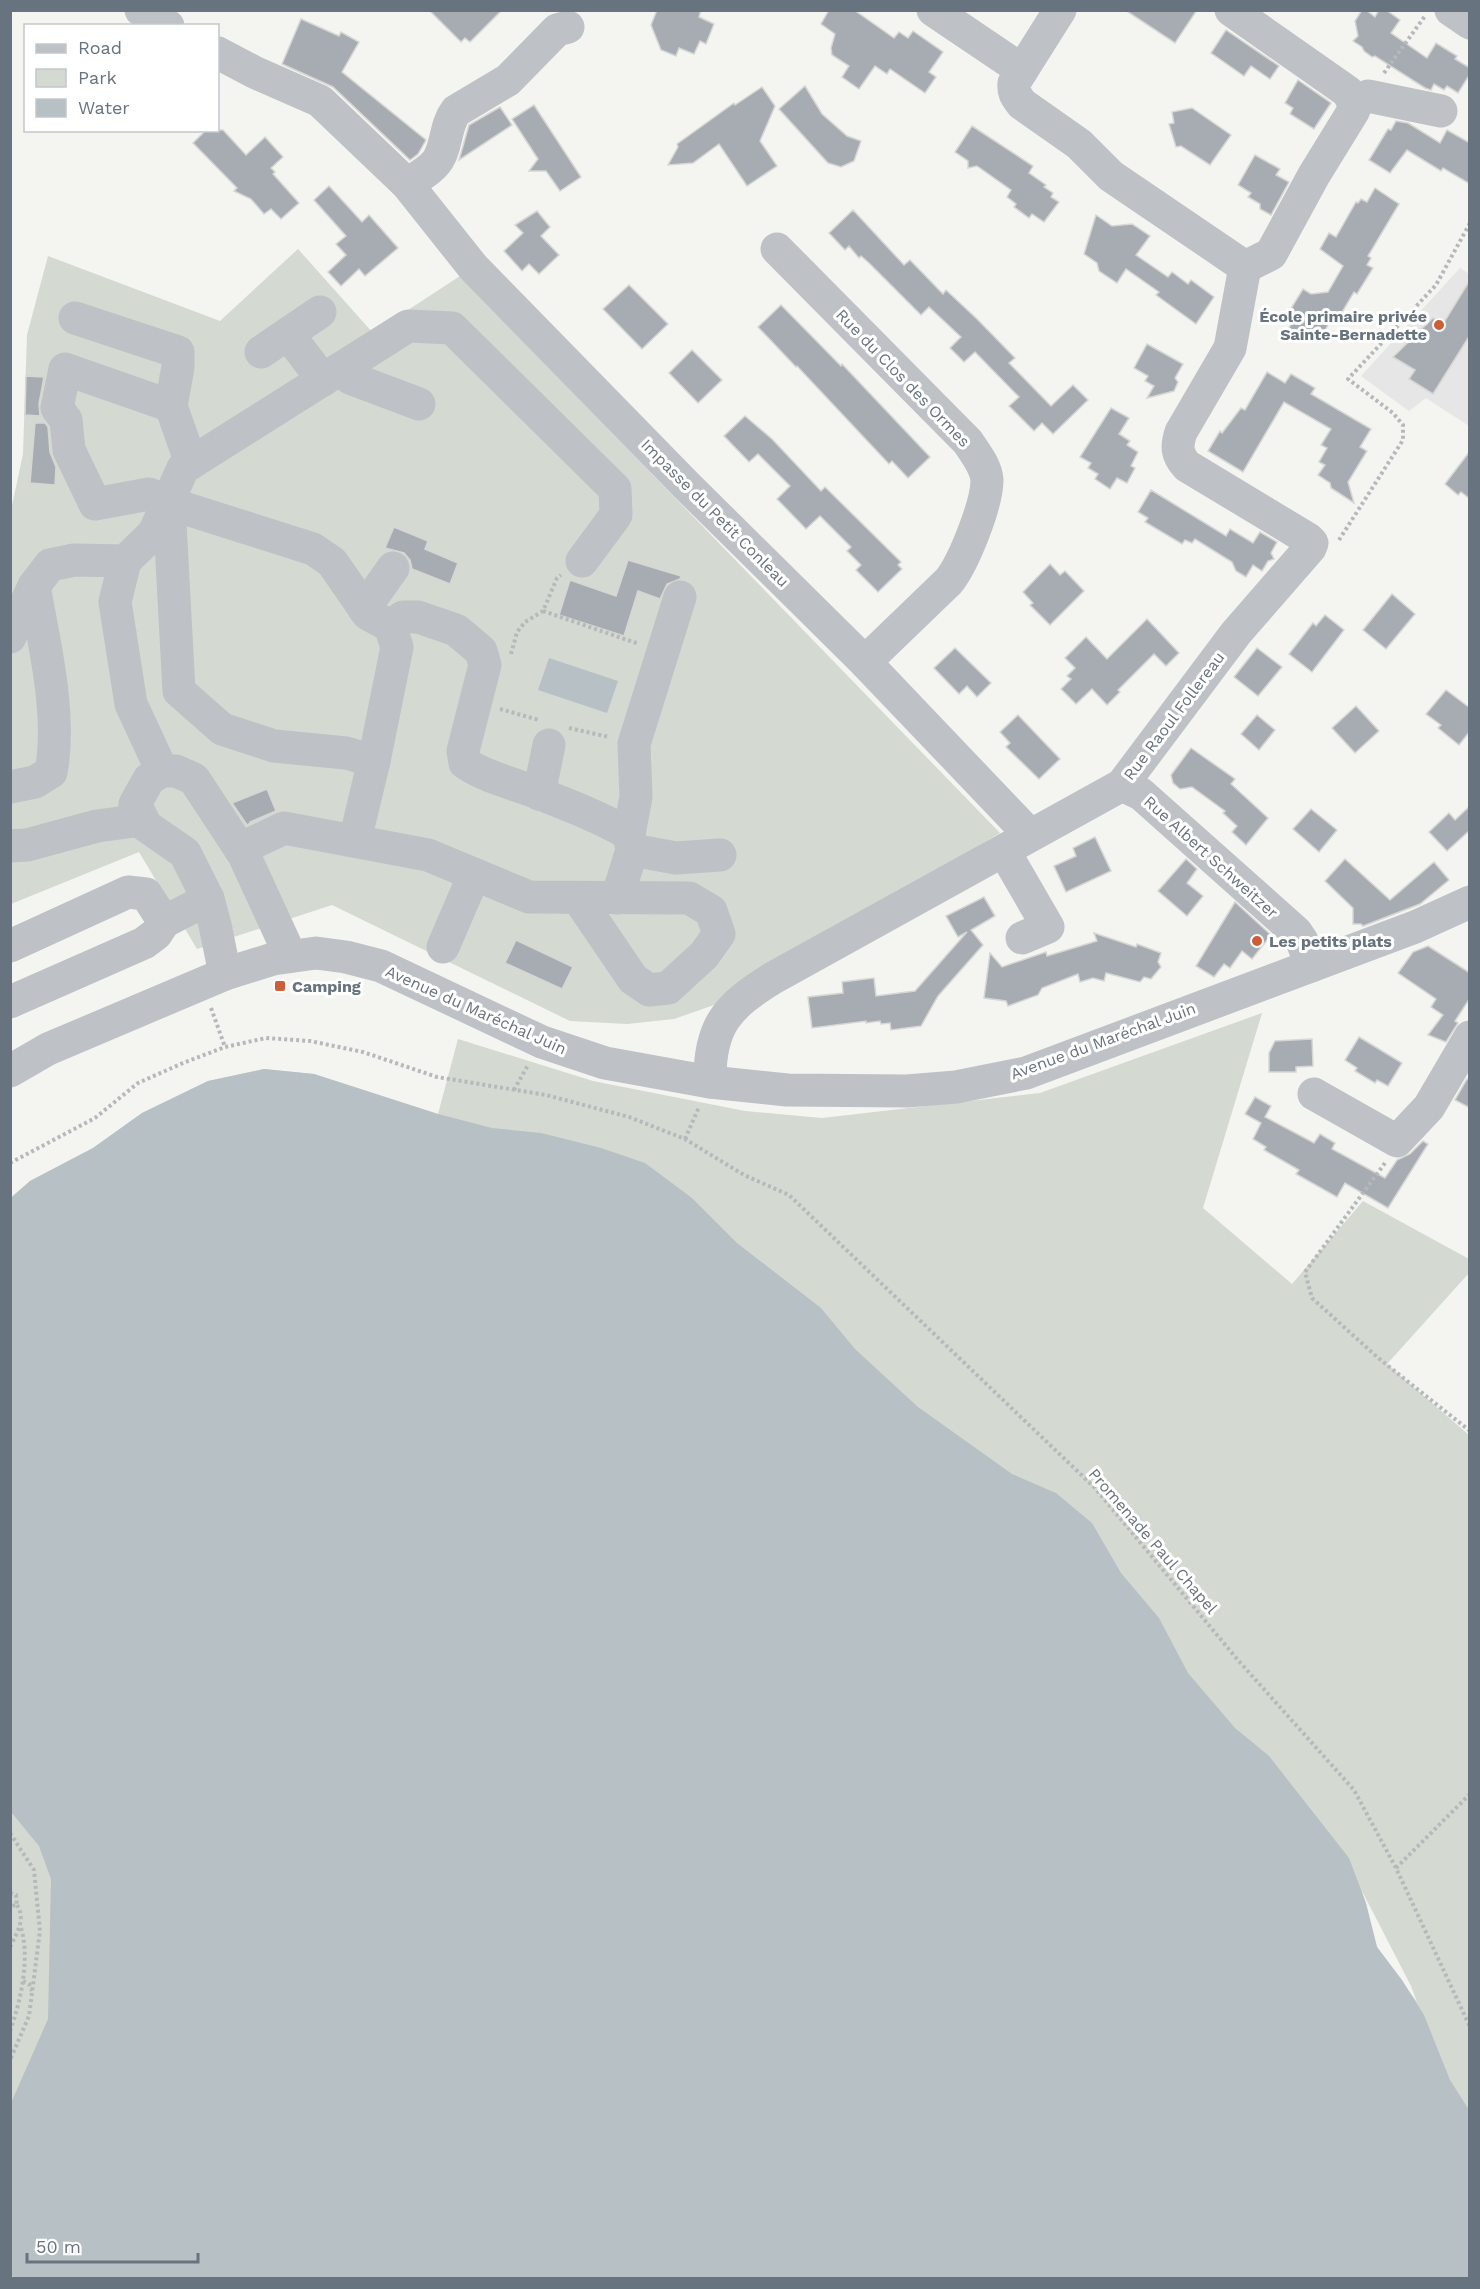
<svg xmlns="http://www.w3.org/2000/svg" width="1480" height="2289" viewBox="0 0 1480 2289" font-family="'Work Sans',sans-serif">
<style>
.built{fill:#e5e6e5}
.green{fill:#d4d9d1;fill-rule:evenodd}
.water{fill:#b7c0c4}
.building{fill:#a6acb1;stroke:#d6d6d4;stroke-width:1.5}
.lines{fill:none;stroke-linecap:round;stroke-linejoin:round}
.path{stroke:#b6b9bb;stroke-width:4;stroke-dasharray:3 3;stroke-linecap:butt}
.minor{stroke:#bec1c5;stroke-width:33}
.poi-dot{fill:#cd5e38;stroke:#fff;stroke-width:2}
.labels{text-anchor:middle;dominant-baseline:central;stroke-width:6;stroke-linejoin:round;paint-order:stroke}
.poi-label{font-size:16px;font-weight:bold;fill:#67737f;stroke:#fff;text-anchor:start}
.street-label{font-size:16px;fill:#67737f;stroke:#fff}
</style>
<rect width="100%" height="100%" fill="#f4f4f1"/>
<path class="built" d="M1460,268l9,6v152l-43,-28 -17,13 -48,-35z"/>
<g class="green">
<path d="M298,249l75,84 87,-57 540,557 -286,172 -40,14 -47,5 -57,-3 -238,-116 -135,44 -58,-97 -128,52v-394l12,-56 4,-119 21,-79 172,65z"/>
<path d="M1262,1013l-59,195 89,76 71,-83 106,58v14l-82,91 82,71v843l-1459,-1080 20,-17 63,-33 49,-35 66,-32 56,-12 50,5 124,40 20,-75 135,42 152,30 77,7 218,-25zM1362,1891l49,95 6,16 -40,-55z"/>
<path d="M10,1531l114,442 -114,172z"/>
</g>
<g class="water">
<path d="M549,658l69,23 -11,32 -69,-23z"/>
<path d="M264,1069l50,5 124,40 54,14 49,5 60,15 44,15 47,35 45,45 84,65 34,41 63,58 94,67 44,19 36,30 29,50 38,45 29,55 47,55 34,28 80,102 17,45 11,44 25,33 22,35 26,65 19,30v168h-1455l-4,-4 1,-171 37,-84 3,-140 -12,-33 -28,-34v-614l19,-17 63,-33 49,-35 66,-32z"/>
</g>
<g class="building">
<path d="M429,10h73l-32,32 -5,-4 -4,4z"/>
<path d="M657,10h44l-2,7 15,7 -8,20 -6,-3 -6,13 -15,-6 -3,8 -15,-6 -10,-25z"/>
<path d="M829,10h25l40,28 5,-6 9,6 5,-7 30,21 -14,20 7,5 -11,16 -35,-24 -3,5 -12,-8 -16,23 -17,-12 7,-11 -17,-11 -1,-7 4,-14 -14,-10z"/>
<path d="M1125,10h72l-22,33z"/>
<path d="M1362,10h4l9,7 4,-7h7l14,10 -9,13 36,25 9,-15 21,13 -2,3 15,9v6l-12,19 -11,-7 -3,4 -10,-6 -3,6 -6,-2 -50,-32 -3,1 -8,-6 -2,-4 -9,-6 5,-5 -3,-15z"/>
<path d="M301,19l38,17 2,-4 18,10 -17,30 84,68 -8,14 -8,6 -77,-73 -51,-23z"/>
<path d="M1226,30l53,36 -9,13 -19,-13 -7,10 -33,-23z"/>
<path d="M1298,80l33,23 -17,26 -24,-15 3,-6 -8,-5z"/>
<path d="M805,86l17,28 25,22 14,5 -7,20 -13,6 -13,-4 -49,-54z"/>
<path d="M762,87l13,19 -15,35 17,25 -30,20 -28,-42 -26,19 -25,2 10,-18 -1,-3 57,-41 1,2z"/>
<path d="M534,105l47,72 -21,14 -14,-20h-17l9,-12 -26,-40z"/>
<path d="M500,107l12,18 -53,35 10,-35z"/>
<path d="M1192,108l39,27 -21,30 -29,-19 -5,1 -7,-23 5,-1 -2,-11z"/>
<path d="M1396,121l12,2 32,20 7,-13 23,13v41l-27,-16 -2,3 -34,-21 -17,23 -21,-13 19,-31 3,1z"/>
<path d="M972,126l61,40 -4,7 17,12 -2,2 9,6 -2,4 8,5 -15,20 -12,-8 -3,4 -15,-11 2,-3 -9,-7 4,-7 -34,-24 -9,2v-7l-13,-9z"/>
<path d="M206,130h17l23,25 19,-18 18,20 -12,11 4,4 -2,2 26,29 -18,16 -10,-10 -7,5 -13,-15 -17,-8 3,-3 -44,-45z"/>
<path d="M1255,155l25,14 -4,6 13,7 -18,33 -11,-6v-5l-12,-7 3,-4 -13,-8z"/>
<path d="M329,186l33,36 7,-7 29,33 -33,28 -6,-7 -18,17 -13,-14 18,-17 -10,-11 10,-8 -32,-36z"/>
<path d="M1375,188l24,16 -31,52 3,2 -4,7 6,3 -16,26 -3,-2 -19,32 -5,-3 -8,15 -11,-7 -6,9 -16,-10 5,-9 -7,-4 16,-26 8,5 17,-2 15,-26 -23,-17 9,-16 7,4 20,-35 2,1 3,-4 6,3z"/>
<path d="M853,210l51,55 6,-5 33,34 3,-4 31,29 38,39 -6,5 42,43 22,-21 15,15 -35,34 -11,-11 -8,8 -25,-25 10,-9 -44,-45 -11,10 -14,-14 11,-11 -32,-30 -8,8 -52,-52 -8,-7 -2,2 -10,-12 -4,4 -16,-17z"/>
<path d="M537,211l13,16 -9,9 18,19 -20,19 -10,-10 -7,7 -18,-20 19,-18 -8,-8z"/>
<path d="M1096,215l16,11 20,-2 18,12 -14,19 32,22 4,-5 16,12 3,-4 23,17 -18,27 -40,-29 3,-3 -33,-23 -9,14 -18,-12 -2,-8 -13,-9z"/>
<path d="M1470,280v55l-37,59 -24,-15 6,-9 -22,-13 40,-39 10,6z"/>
<path d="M629,285l39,39 -26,25 -39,-40z"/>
<path d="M781,305l60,61 1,-2 88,93 -22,21 -16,-17 -3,3 -92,-98 -1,1 -38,-40z"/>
<path d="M1147,344l36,20 -8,14 3,4 -4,9 -27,7 7,-12 -9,-5 3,-5 -14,-8z"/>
<path d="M692,350l30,30 -24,23 -29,-30z"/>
<path d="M1267,372l18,11 6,-9 24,14 -4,6 60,35 -11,18 7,4 -19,31 6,21 -23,-15 -1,-5 -12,-8 7,-10 -6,-3 8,-14 -6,-3 10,-16 -47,-27 -41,70 -35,-21 12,-20 2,2 19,-25 4,2z"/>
<path d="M26,376l18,1 -5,27 1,12 -15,-1z"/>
<path d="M1111,408l18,10 -10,16 11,7 -3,4 11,7 -7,14 4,2 -8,15 -10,-5 -7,11 -15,-10 3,-5 -10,-6 3,-5 -11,-6z"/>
<path d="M745,416l27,23 49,52 4,-4 76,75 -3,3 4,4 -24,23 -22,-22 5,-5 -14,-14 4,-4 -31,-31 -14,13 -29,-30 13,-13 -32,-32 -9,8 -25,-26z"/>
<path d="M35,423h10l3,4 2,25 6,15 -1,18 -25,-2z"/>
<path d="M1470,451v48l-9,-7 -3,3 -13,-11z"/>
<path d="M1151,490l75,46 4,-7 23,14 7,-11 17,10 -6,11 3,6 -6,2 -6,10 -9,-6 -7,12 -10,-6 -4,-9 -37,-23 -3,4 -7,-3 -3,4 -37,-22 3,-4 -10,-6z"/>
<path d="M394,527l34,14 -3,8 33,14 -8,21 -38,-15 -2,-9 -6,-7 -19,-5z"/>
<path d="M628,560l53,16 -1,3 -13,5 -7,15 -22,-8 -14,45 -65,-21 11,-35 46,16z"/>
<path d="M1050,564l10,11 5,-4 19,20 -34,34 -20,-20 3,-2 -10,-11z"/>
<path d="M1392,594l23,20 -29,35 -23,-19z"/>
<path d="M1325,615l19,15 -32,42 -23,-18 24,-31 3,3z"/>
<path d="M1147,619l32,34 -13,13 -12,-12 -36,36 2,2 -13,13 -15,-16 -16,15 -15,-15 10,-10 -4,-3 8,-8 -10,-10 21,-21 21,22z"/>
<path d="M955,648l36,35 -14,14 -10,-11 -8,8 -25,-26z"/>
<path d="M1257,648l25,19 -24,29 -24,-19z"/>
<path d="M1446,690l24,18v23l-11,14 -21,-17 3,-3 -15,-11z"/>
<path d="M1356,706l23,25 -24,22 -23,-25z"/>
<path d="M1018,715l42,44 -21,20 -33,-32 4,-4 -10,-11z"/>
<path d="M1257,715l18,15 -16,20 -18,-16z"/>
<path d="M1191,748l44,31 -4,5 37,34 -22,27 -14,-13 5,-6 -14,-13 2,-2 -33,-24 -12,2 -7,-6 -2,-8z"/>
<path d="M267,789l9,22 -26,11v1l-3,2 -15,-22z"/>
<path d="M1470,806v24l-23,21 -18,-19 20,-19 6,7z"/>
<path d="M1311,809l26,21 -18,22 -26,-23z"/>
<path d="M1095,837l16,34 -45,21 -12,-26 22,-10 -3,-8z"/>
<path d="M1186,859l11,10 -10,14 16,13 -16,20 -29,-25z"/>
<path d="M1345,859l45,41 44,-38 15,18 -29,24 -57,22 -2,-2h-8v-16l-28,-27z"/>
<path d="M984,897l11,19 -24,14 12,15 -45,51 -17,30 -30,4 -1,-7 -9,1 -1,-3 -14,2v-2l-54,7 -4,-31 35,-4 -1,-11 32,-4 2,18 39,-5 52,-59 -9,5 -12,-21z"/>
<path d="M1235,902l36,33 -19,24 -10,-8 -12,17 -6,-4 -10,13 -18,-11z"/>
<path d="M1094,933l42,14 1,-3 24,9 -3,9 3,5 -10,12 -7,-2 -4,5 -34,-9 -2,8 -11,-3 -13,4 -2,-8 -36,14 -4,7 -30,11 -2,-5 -22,-3 6,-45 12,14 44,-15 1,4 50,-15z"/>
<path d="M516,940l57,27 -11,22 -57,-26z"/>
<path d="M1428,946l42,27v25l-15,23 3,2 -12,19 -18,-7 15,-20 -12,-8 5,-8 -38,-26 15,-21z"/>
<path d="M1359,1037l43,26 -14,23 -11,-6 -2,3 -20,-12 2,-3 -12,-8z"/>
<path d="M1312,1039l1,27 -17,1v5h-27v-19l6,-12z"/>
<path d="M1467,1079l3,1v28l-15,-8z"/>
<path d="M1255,1097l16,9 -6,11 49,26 6,-9 15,9 -3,6 53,29 12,-18 13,-6 13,-13 5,3 -40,64 -43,-25 -8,14 -41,-23 3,-4 -35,-20 2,-3 -13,-8 8,-16 -16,-9z"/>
</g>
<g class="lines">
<g class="path">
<path d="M1384,73l41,-57"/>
<path d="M1339,540l64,-100v-15l-10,-12 -45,-34 88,-94 34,-62"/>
<path d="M543,611l96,33"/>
<path d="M511,654l6,-22 8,-10 18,-11 14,-33 4,-3"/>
<path d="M500,709l39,11"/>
<path d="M569,728l40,9"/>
<path d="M211,1008l14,39"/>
<path d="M514,1090l14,-25"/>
<path d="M685,1139l14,-32"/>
<path d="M10,1163l85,-45 43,-35 45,-20 42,-16 41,-9 44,3 53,11 74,25 109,18 83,22 56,22 59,36 45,20 306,293 142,171 117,131 42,78 74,159"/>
<path d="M1385,1163l-80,109 7,26 65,59 93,74"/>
<path d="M10,1833l24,37 6,61 -11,85 -19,44"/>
<path d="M1396,1868l74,-74"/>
<path d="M10,1893l6,2 1,10 -7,1"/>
<path d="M10,1947c7,-14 16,-28 7,-42"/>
<path d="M23,1981l6,3 3,7"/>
<path d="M10,2031c11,-30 21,-76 10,-106"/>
</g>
<g class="minor">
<path d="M141,10l27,16"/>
<path d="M933,10l89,60"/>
<path d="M1231,10l117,82 6,12v6l-40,65 -43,79 -26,13"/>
<path d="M1451,10l19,13"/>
<path d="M218,53l36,19 66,29 87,83 66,83 214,219 178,176 165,173"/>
<path d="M1354,104l14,-8 73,15"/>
<path d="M407,184c11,-7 28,-16 33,-28 7,-14 6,-32 16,-45l52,-31 49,-50 11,-3"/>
<path d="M777,249l191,193c7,11 18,24 19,38 0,24 -23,82 -38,101l-84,81"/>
<path d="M75,318l103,34v15l-7,39 20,57"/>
<path d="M288,334l35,46"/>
<path d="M261,352l59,-40"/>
<path d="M340,369l10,9 69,26"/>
<path d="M171,406l-106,-37 -8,39 9,12 3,30 26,54 54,-10 19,9 145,46 19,13 36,52 22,12 7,21 -23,114 -19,79"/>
<path d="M169,505l10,186 43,38 52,17 72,7 28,8"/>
<path d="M364,609l29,-41"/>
<path d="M390,626l13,-9h15l38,13 25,21 4,14 -22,86 2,12c19,13 43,19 65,27 33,13 68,26 99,44l3,16 -15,48"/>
<path d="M10,637l24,-51 16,-21 24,-5 51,1"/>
<path d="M162,771l-31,-67 -16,-102 10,-41 29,-28 29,-65 225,-142 44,2 163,161 1,26 -34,46"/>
<path d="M1122,785l19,9 155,138 6,9 9,25"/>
<path d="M10,787l25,-5 16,-10c11,-57 -7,-129 -17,-186"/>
<path d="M539,794l10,-49"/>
<path d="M629,834l7,-37 -2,-53 46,-147"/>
<path d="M10,846l17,-1 70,-19 45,-6"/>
<path d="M240,849l44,-21 144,27 101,42 160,1 22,13 8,23 -15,21 -36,33 -19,2 -16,-11 -55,-81"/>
<path d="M632,850l44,8 44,-3"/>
<path d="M1004,851l44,76 -26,11"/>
<path d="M10,946l118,-54 18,2 18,28"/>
<path d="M443,947l31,-72"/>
<path d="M225,974l-10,-49 -7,-26 -23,-46 -39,-27 -11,-22 14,-25 13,-8h14l18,8 50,76 46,100"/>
<path d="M10,1002l134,-59 12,-9 8,-12 44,-23"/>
<path d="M10,1071l38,-22 177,-75 48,-15 43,-6 30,4 35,9 161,76 63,21 105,19 77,8 120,1 49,-4 70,-14 389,-146 55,-25"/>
<path d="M710,1082c-1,-57 18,-76 63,-104l349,-193 114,-152 74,-85 2,-5 -4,-4 -121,-73c-10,-11 -11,-19 -6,-34l49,-84 15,-81 -134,-91 -32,-32 -57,-40c-6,-8 -9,-11 -8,-21l46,-73"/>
<path d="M1314,1094l83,47 32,-34 41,-70"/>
</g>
</g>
<g class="poi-dot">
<circle cx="1439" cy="325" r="6"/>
<circle cx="1257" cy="941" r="6"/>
<rect x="274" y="980" width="12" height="12" rx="3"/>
</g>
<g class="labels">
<g class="poi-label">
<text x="1427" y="316" text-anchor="end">École primaire privée<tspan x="1427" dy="18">Sainte-Bernadette</tspan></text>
<text x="1269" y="941">Les petits plats</text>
<text x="292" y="986">Camping</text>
</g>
<g class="street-label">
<text transform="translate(903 378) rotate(46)">Rue du Clos des Ormes</text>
<text transform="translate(715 513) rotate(45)">Impasse du Petit Conleau</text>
<text transform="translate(1174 716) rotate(-53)">Rue Raoul Follereau</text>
<text transform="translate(1211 857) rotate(42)">Rue Albert Schweitzer</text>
<text transform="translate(476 1010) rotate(24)">Avenue du Maréchal Juin</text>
<text transform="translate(1103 1041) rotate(-20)">Avenue du Maréchal Juin</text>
<text transform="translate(1153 1541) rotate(49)">Promenade Paul Chapel</text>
</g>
</g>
<rect width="1480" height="2289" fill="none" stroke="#67737f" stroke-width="24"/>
<rect x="24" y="24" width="195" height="108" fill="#ffffff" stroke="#c2c7cc" stroke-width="1.5"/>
<rect x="36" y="44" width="30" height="9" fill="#bec1c5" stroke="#c2c7cc" stroke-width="1.5"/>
<text x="78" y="54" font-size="18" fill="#67737f">Road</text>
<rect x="36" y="69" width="30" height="18" fill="#d4d9d1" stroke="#c2c7cc" stroke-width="1.5"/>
<text x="78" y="84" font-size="18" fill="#67737f">Park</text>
<rect x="36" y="99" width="30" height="18" fill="#b7c0c4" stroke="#c2c7cc" stroke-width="1.5"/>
<text x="78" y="114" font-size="18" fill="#67737f">Water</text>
<path d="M27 2253v9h171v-9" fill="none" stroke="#67737f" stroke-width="3"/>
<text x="36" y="2253" font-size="18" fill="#67737f" stroke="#ffffff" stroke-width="4.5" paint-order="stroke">50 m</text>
</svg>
